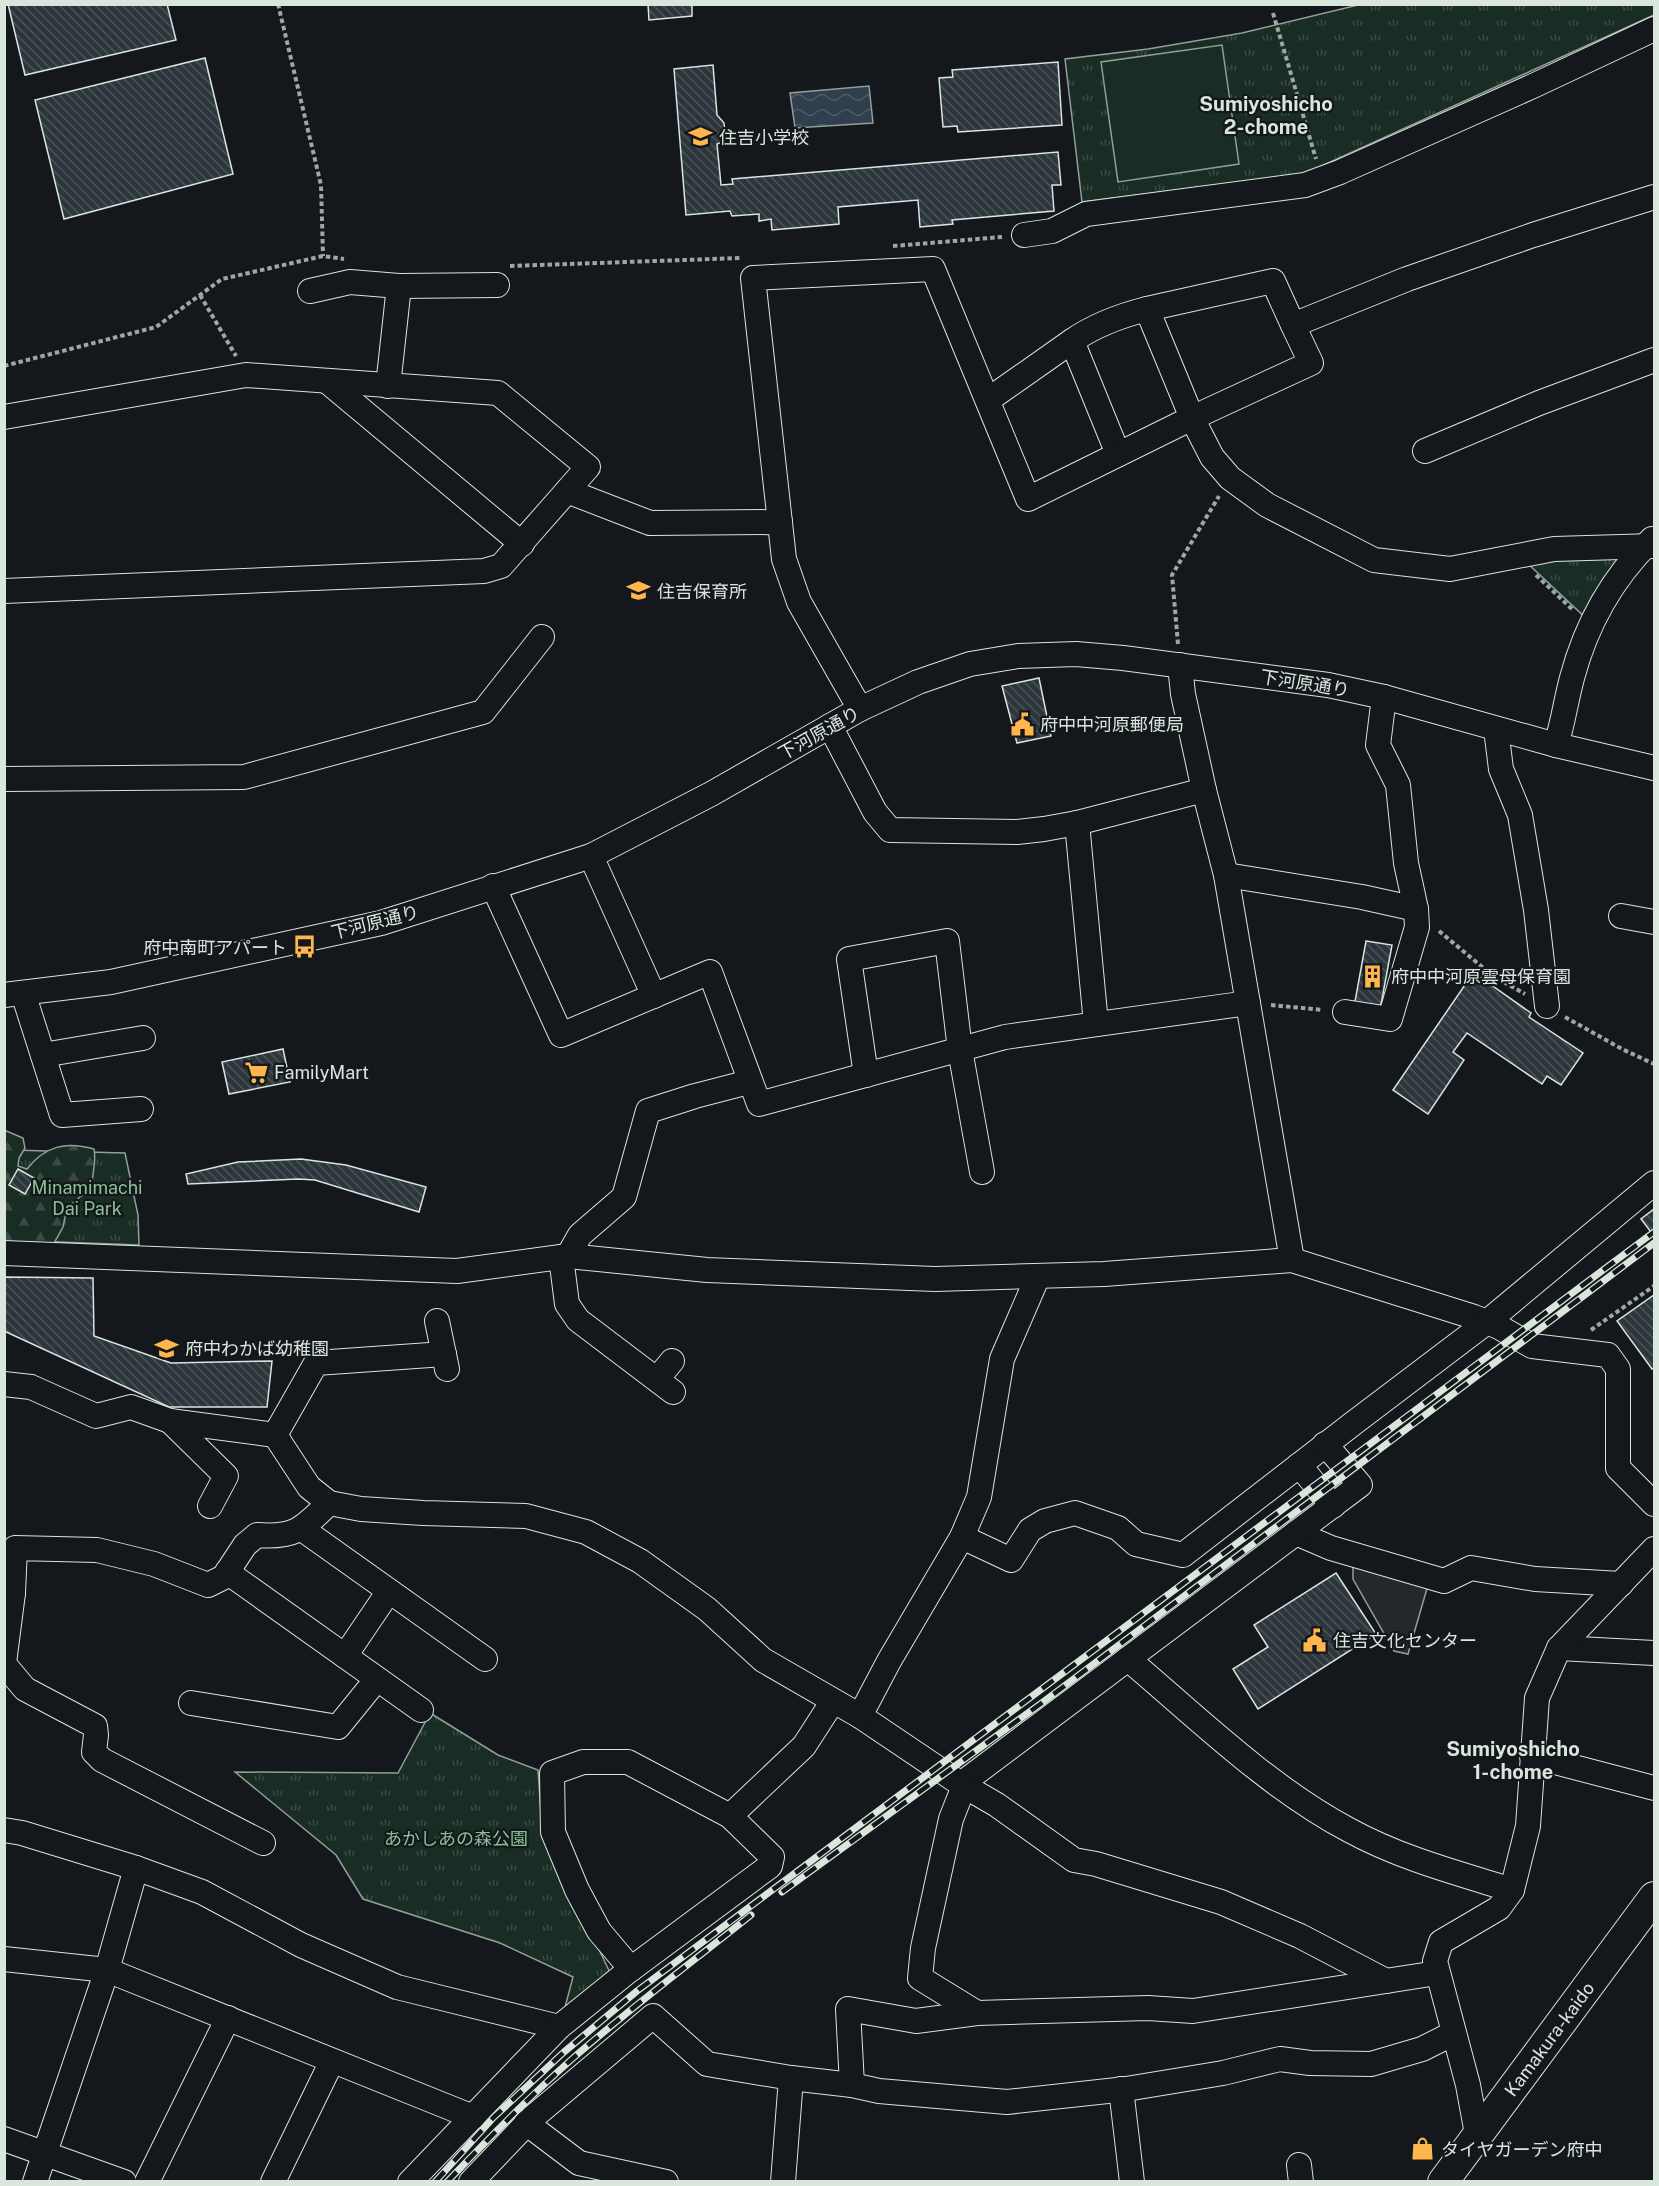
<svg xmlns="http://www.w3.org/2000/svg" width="1659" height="2186" viewBox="0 0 1659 2186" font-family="'Public Sans','Noto Sans JP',sans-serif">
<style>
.grass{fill:url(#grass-tufts);stroke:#939e99;stroke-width:1.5}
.forest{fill:url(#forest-firs);stroke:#939e99;stroke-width:1.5}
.pitch{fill:#1a2d24;stroke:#939e99;stroke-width:1.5}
.parking{fill:#24282b;stroke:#939e99;stroke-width:1.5}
.water{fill:url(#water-waves);stroke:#939e99;stroke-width:1.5}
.building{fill:url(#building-back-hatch);stroke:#d8e6dc;stroke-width:1.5}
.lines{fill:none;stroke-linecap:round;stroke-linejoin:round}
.minor-casing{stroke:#d8e6dc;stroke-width:26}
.major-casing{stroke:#d8e6dc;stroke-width:32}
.path{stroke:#9da8a2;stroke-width:4;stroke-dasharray:4.5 3;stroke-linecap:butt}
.minor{stroke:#14181c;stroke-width:24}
.major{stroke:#14181c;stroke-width:30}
.rail-casing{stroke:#d8e6dc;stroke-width:7}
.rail{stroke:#14181c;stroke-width:4.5;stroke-dasharray:14;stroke-linecap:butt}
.labels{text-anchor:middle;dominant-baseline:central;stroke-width:4.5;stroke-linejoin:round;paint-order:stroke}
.poi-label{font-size:18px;fill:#d8e6dc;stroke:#14181c;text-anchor:start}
.street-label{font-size:18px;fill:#d8e6dc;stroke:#14181c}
.park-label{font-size:18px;fill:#8ac095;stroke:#14181c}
.neighbourhood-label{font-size:20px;font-weight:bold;fill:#d8e6dc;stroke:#14181c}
</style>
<defs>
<pattern id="grass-tufts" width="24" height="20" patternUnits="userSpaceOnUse" patternTransform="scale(1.5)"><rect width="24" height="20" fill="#1a2d24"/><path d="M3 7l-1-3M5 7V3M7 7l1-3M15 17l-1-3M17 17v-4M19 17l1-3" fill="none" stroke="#3b4b43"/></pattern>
<pattern id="forest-firs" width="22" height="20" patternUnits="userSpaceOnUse" patternTransform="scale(1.5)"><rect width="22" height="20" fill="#1a2d24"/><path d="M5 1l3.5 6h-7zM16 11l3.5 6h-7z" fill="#3b4b43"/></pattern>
<pattern id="water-waves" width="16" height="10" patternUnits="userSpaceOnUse" patternTransform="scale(1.5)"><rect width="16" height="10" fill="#2f3f4d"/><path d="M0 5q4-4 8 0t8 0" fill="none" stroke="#4c5b66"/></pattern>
<pattern id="building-back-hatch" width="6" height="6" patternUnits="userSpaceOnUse" patternTransform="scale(1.5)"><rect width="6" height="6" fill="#2c363c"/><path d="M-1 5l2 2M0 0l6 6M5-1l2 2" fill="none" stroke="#4a5358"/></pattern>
</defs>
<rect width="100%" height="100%" fill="#14181c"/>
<g class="grass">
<path d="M1358,5h296v10l-350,159 -222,28 -17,-143 83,-10 94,-16z"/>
<path d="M1556,554l77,5 -44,62 -65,-61z"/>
<path d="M10,1150l115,3 13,62 1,30 -134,-5z"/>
<path d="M430,1713l68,42 40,15 4,58 70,149 -48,34 9,-34 -73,-34 -137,-44 -27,-44 -101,-83 163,1z"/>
</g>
<path class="forest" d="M4,1130l19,8 2,10 -6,10 -1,8 9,3c18,-23 39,-28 67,-20 3,15 -3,26 -2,41l-11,6 -14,12 -4,19 -14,25 -44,3z"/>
<path class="pitch" d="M1222,45l17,119 -121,18 -17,-120z"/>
<path class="parking" d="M1353,1564l75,21 -20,69 -14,-3 -41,-72z"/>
<path class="water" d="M869,86l4,37 -78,5 -5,-35z"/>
<g class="building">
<path d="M8,4h159l9,36 -151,35z"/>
<path d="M648,4h44v12l-43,4z"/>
<path d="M205,58l28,116 -169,45 -29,-119z"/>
<path d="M1058,62l4,63 -104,7 -1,-6 -14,1 -4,-49 14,-1 -1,-7z"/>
<path d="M713,65l4,50 7,8 2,18 -9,3 4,41 12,-1 -1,-5 326,-27 3,33h-9l2,26 -102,9 1,4 -33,3 -2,-27 -80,7 1,17 -67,6 -1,-11 -12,2v-7l-27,2 -2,-5 -44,4 -12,-146z"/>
<path d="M1039,678l12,58 -34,7 -15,-57z"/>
<path d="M1366,941l26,4 -12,65 -26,-3z"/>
<path d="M1480,977l51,36 -2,4 54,36 -22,32 -14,-9 -5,8 -75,-51 -14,19 11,8 -36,54 -35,-24 76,-111 4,3z"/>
<path d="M283,1049l7,33 -61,12 -7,-32z"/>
<path d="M301,1159l45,6 80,22 -7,25 -104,-32 -17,-1 -110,5 -2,-10 52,-12z"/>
<path d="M18,1169l16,9 -9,16 -16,-9z"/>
<path d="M1654,1209v27l-13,-17z"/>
<path d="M4,1277l89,1 1,58 77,27 101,-2 -5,46h-98l-165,-76z"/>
<path d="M1654,1295v73l-2,1 -35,-48z"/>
<path d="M1336,1573l40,61 -118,75 -25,-40 35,-22 -14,-22z"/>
</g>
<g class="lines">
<defs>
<g id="minor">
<path d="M1024,235l28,-4 34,-17 219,-29 35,-13 195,-87 119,-56"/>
<path d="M310,291l40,-9 49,4 98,-1"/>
<path d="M1293,325l-20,-44 -126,28 45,109 20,39 18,21 37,27 107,55 76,9 104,-20 100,-3"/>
<path d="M1072,341c23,-16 47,-25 75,-32"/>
<path d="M328,382l194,162"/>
<path d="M388,386l11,-100"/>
<path d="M988,400l84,-59 46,113"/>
<path d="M4,417l242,-42 252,18 90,74 -21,24"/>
<path d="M1425,451l114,-48 115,-43"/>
<path d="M4,591l480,-20 17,-5 66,-75 83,32 130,-1"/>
<path d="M1180,665l3,29 21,96 22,85 66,385"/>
<path d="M860,709l-61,-107 -15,-43 -31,-281 180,-9 95,230 164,-81 119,-55 -18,-38 114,-46 126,-44 121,-38"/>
<path d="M830,726l45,86 15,18 127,2 27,-3 33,-6 127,-33"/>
<path d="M1496,729l5,40 19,46 16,95 11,96"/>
<path d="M1556,745c7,-22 10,-45 16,-67 14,-53 41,-101 80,-139"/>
<path d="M4,779l240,-2 239,-65 59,-75"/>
<path d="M1077,823l19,201"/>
<path d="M591,856l63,140"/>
<path d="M1226,875l136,22 54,12"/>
<path d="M493,886l68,149 149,-63 49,132 246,-67 243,-34"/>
<path d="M1621,916l33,6"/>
<path d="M23,993l39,122 79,-6"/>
<path d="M4,995l107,-13 270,-59 210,-67 120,-62 149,-85 58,-27 52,-18 48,-8 58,-2 47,4 205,27 56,12 172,48 98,23"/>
<path d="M1345,1012l45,7 27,-92 -1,-18 -10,-46 -8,-78 -20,-40 6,-48"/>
<path d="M43,1055l100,-17"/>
<path d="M866,1075l-17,-116 98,-18 13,109 22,122"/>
<path d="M4,1253l453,18 111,-15 139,14 228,9 169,-5 188,-14 182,57 25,10 33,19 76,9 10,14v99l36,36"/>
<path d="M568,1256l12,-21 44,-38 24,-86 47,-15 54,-14"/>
<path d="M561,1257l6,47 11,16 95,72"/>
<path d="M437,1321l10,48"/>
<path d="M657,1379l15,-18"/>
<path d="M4,1384l27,3 65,29 35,-9 39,14 105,14 34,52 20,16"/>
<path d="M170,1421l56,55 -16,30"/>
<path d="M275,1435l41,-72 128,-9"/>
<path d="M1299,1465l34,41"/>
<path d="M302,1529l183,130"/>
<path d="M1296,1533l35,15 113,33 27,-13 64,11 86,5"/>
<path d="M962,1537l49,23 19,-30 15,-9 30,-8 43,15 18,16 47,11 172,-133 132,-100 167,-139"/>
<path d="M227,1572l194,138"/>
<path d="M4,1594l9,-1 2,-45 82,2 57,14 54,21 16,-8 21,-32 12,-10c39,3 45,-6 72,-32l32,6 62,4 103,3 60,16 54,29 67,48 56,51 97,56 101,68 36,21 77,55 22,4 125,38 79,34 86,45"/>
<path d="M1559,1648l95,5"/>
<path d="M345,1656l44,-65"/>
<path d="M1128,1659c70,59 140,128 221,171 51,28 108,43 163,60"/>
<path d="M4,1663l9,-70"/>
<path d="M4,1664l21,25 70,37 1,9 -2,17 8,8 161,83"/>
<path d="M191,1703l147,24 39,-48"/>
<path d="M860,1716l29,-55 73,-124 17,-40 23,-138 36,-83"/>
<path d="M1532,1756l122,32"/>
<path d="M961,1784l399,-299 -35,-41"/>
<path d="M964,1786l-13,33 -28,129 -3,30 57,35 171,-5 45,3 244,-38"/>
<path d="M4,1830l18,3 114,35 66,24 99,53 96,42 162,40"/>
<path d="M4,1959l103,11 366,147"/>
<path d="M631,1969l-32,-38 -22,-41 -24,-58 -1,-59 31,-11h45l102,54"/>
<path d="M791,2078l61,7 27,6 128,11 119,-13 97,-16 57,-14 30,4 61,1 51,-15 32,-16"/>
<path d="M852,2085l-4,-76 68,12 61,-8"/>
<path d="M1121,2089l11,93"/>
<path d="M526,2123l53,40 87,19"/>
<path d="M1477,2134l-9,-49 -33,-124 6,-19 58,-34 13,-18 16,-64 9,-128 22,-50 95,-99"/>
<path d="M4,2139l120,43"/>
<path d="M1299,2165l2,17"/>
<path d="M35,2182l72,-212 29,-102"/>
<path d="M147,2182l81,-164"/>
<path d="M273,2182l59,-121"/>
<path d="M410,2182l149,-155 72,-58 139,-103 2,-9 -42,-41 74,-70 29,-45"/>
<path d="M471,2182l61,-64 121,-102 54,48 84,14 -8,104"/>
</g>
<g id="major">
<path id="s1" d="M1443,2182l211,-285"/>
</g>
</defs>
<use href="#minor" class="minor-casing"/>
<use href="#major" class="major-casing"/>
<g class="path">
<path d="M278,4l43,181 2,71"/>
<path d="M1273,13l43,146"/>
<path d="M893,246l109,-9"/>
<path d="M510,266l232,-8"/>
<path d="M200,295l36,61"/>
<path d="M4,366l152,-39 66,-48 101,-23 21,3"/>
<path d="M1536,575l38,36"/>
<path d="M1178,644l-6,-69 47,-79"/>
<path d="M1439,931l54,45 32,18"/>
<path d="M1271,1005l52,5"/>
<path d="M1565,1017l57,32 32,15"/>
<path d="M1591,1330l63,-44"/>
</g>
<use href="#minor" class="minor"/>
<use href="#major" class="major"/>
<defs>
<g id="rail">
<path d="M782,1892l261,-190 611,-459"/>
<path d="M435,2182l59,-65 70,-65 73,-61 1017,-759"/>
<path d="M447,2182c40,-42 81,-84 125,-123 57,-50 119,-96 179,-144"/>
</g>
</defs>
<use href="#rail" class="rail-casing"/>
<use href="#rail" class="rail"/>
</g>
<defs>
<symbol id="school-bare" viewBox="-9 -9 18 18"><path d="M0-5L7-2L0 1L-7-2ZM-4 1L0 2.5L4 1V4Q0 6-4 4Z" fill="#ffb74d" stroke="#14181c" stroke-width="2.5" paint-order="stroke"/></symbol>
<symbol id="civic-bare" viewBox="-9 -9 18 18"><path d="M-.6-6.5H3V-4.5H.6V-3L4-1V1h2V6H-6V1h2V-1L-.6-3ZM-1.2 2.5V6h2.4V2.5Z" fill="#ffb74d" stroke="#14181c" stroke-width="2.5" paint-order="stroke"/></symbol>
<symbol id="bus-bare" viewBox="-9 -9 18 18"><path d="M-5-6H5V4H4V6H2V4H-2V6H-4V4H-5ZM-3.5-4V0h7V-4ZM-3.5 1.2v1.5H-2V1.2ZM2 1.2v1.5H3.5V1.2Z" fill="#ffb74d" stroke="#14181c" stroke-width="2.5" paint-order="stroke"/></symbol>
<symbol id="building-bare" viewBox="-9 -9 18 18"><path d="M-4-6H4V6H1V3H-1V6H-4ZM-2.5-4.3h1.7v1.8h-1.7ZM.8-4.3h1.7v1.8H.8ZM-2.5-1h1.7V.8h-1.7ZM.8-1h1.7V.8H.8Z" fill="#ffb74d" stroke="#14181c" stroke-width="2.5" paint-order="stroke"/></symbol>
<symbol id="supermarket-bare" viewBox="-9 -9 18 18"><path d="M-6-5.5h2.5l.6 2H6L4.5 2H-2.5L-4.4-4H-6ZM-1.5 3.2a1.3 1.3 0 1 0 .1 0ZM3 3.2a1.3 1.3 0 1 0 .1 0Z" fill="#ffb74d" stroke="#14181c" stroke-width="2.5" paint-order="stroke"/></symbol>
<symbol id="shop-bare" viewBox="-9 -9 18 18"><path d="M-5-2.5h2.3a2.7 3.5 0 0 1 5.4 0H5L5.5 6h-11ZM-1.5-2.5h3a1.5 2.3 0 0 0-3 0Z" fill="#ffb74d" stroke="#14181c" stroke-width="2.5" paint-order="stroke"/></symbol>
</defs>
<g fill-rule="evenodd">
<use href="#school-bare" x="684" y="120" width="33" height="33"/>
<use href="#school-bare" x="622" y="574" width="33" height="33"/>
<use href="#civic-bare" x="1006" y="708" width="33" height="33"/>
<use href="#bus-bare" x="288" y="930" width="33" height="33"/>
<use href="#building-bare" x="1356" y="960" width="33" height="33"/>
<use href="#supermarket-bare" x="240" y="1056" width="33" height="33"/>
<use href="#school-bare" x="150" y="1332" width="33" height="33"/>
<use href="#civic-bare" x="1298" y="1624" width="33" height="33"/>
<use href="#shop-bare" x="1406" y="2132" width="33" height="33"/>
</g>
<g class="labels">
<g class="poi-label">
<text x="719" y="137">住吉小学校</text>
<text x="657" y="591">住吉保育所</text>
<text x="1040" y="724">府中中河原郵便局</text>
<text x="287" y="947" text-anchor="end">府中南町アパート</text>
<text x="1391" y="976">府中中河原雲母保育園</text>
<text x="274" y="1072">FamilyMart</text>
<text x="185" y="1348">府中わかば幼稚園</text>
<text x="1333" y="1640">住吉文化センター</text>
<text x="1441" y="2149">タイヤガーデン府中</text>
</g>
<g class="street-label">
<text transform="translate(1305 683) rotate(9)">下河原通り</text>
<text transform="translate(819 733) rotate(-29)">下河原通り</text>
<text transform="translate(375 922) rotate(-14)">下河原通り</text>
<text stroke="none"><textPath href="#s1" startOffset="178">Kamakura-kaido</textPath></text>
</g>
<g class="park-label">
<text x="87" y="1187">Minamimachi<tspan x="87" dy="21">Dai Park</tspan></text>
<text x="456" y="1838">あかしあの森公園</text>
</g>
<g class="neighbourhood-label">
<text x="1266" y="104">Sumiyoshicho<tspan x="1266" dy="23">2-chome</tspan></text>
<text x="1513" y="1749">Sumiyoshicho<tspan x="1513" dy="23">1-chome</tspan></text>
</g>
</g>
<rect width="1659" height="2186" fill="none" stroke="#d8e6dc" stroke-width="12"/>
</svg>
